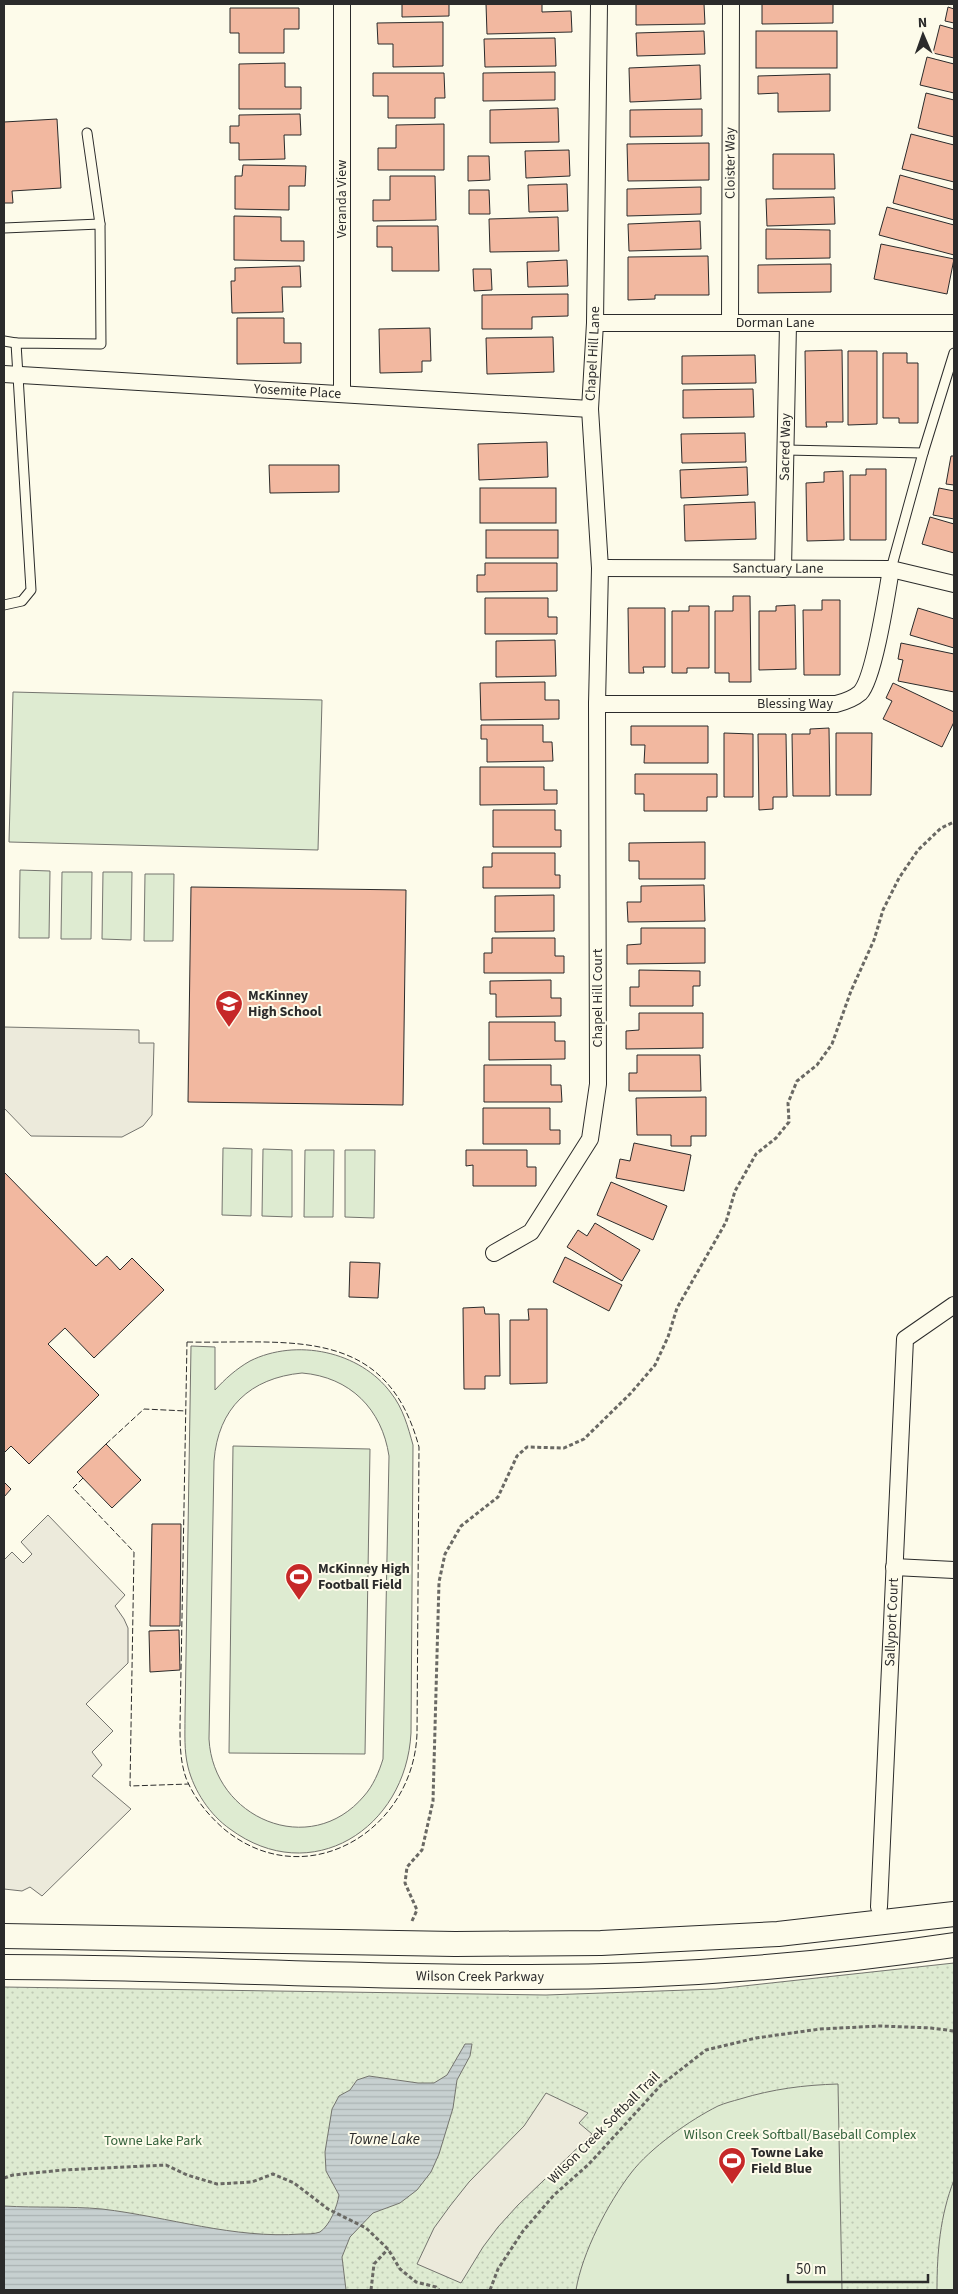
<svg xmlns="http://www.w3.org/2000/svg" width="958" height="2294" viewBox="0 0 958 2294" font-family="'Source Sans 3',sans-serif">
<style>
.grass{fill:url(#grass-dots);stroke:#74746e}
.garden{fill:#deebd1;stroke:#74746e;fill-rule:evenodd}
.parking{fill:#eceadb;stroke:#74746e}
.water{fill:url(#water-rules);stroke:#74746e}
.building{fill:#f2b8a0;stroke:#2b2b2b}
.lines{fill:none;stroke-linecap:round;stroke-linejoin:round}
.service-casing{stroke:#2b2b2b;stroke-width:11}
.minor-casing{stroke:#2b2b2b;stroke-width:18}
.secondary-casing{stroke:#2b2b2b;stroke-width:26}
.path{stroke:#6a6964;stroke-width:3;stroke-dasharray:4 2.5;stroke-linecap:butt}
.service{stroke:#fdfbea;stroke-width:9}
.minor{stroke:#fdfbea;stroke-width:16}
.secondary{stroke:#fdfbea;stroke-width:24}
.fence{stroke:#2b2b2b;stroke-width:1;stroke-dasharray:6 2.5;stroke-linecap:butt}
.labels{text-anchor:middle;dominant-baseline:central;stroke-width:4;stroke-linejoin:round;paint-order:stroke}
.street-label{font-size:14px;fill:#2b2b2b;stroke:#fdfbea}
.poi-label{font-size:14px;font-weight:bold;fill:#2b2b2b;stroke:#fdfbea;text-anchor:start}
.park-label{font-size:14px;fill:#34623c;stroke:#fdfbea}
.water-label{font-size:15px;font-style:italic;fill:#2b2b2b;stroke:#fdfbea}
</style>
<defs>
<pattern id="grass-dots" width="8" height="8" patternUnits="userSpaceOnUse" patternTransform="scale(1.25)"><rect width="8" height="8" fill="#deebd1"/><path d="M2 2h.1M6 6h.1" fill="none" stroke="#bfcab4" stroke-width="1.8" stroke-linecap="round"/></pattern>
<pattern id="water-rules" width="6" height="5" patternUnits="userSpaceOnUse" patternTransform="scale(1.25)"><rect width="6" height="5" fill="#c7d0d0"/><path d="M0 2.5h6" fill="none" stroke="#abb3b3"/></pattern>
</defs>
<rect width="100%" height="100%" fill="#fdfbea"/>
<path class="grass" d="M954,1963v327h-950v-303l542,8 170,-6z"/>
<g class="garden">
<path d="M13,692l309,8 -4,150 -309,-8z"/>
<path d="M20,870l30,1 -1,67h-30z"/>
<path d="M62,872h30l-1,67h-30z"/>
<path d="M103,872h29l-1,68 -29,-1z"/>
<path d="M145,874h29l-1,67h-29z"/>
<path d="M223,1148l29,1 -1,67 -29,-1z"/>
<path d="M263,1149l29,1v67l-30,-1z"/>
<path d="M305,1150h29l-1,67h-29z"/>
<path d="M345,1150h30l-1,68 -29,-1z"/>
<path d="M191,1346l24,1v43c10,-11 21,-21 35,-29 46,-23 110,-10 141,32 12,15 17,34 22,52l-2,288c-5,96 -100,156 -181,96 -20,-14 -36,-38 -42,-62 -4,-16 -3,-33 -3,-50zM302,1373c48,4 80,36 87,83l-6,303c-4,13 -10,27 -19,37 -54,64 -151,22 -155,-57l5,-278c4,-53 36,-83 88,-88z"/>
<path d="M233,1446l137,3 -5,305 -136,-1z"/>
<path d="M838,2084l4,206h-266c6,-37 32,-87 55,-117 19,-25 59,-53 87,-67 7,-3 15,-5 22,-7 33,-10 64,-14 98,-15z"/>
<path d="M954,2180v110h-17c0,-38 3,-74 17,-110z"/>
</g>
<g class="parking">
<path d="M4,1027l135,3v13h15l-2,72 -9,11 -21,11 -91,-1 -27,-28z"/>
<path d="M48,1515l77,80 -10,11 9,13 4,9v35l-42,41 27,27 -21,21 10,13 -10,11 39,33 -89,87 -12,-9 -8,4 -18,-2v-329l8,-8 11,11 9,-9 -11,-12z"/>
<path d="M546,2093l42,20 -9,10 13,11 -74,71 -20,22 -15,20 -22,36 -44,-19 17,-36 16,-22 19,-24 55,-56z"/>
</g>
<path class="water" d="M465,2044h7l-2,12 -13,24 -4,28 -14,46 -8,18 -14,18 -17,13 -27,10 -23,24 -8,20 4,33h-342v-84c33,2 65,0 98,3 67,8 132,30 199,25 6,0 14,0 19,-2 10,-7 17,-25 19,-37l-13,-24 -1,-19 7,-43 7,-13 11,-6 7,-10 12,-4 49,7h16l13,-8z"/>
<g class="building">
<path d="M402,4h47v12l-47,1z"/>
<path d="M486,4h56v8l29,-1 1,21 -85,2z"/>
<path d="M636,4h68l1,20 -69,1z"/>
<path d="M762,4h71v19l-71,1z"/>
<path d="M948,7l6,2v14l-9,-2z"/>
<path d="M230,8h69v21h-15v24h-45v-20h-9z"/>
<path d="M443,22v44l-50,1v-23h-15l-1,-21z"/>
<path d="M940,25l14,4v29l-21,-5z"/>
<path d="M704,31l1,23 -68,2 -1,-23z"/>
<rect x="756" y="31" width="81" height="37"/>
<path d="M555,38l1,28 -71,1 -1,-28z"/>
<path d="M927,57l27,7v29l-34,-8z"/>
<path d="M285,63v24h16v22h-62v-45z"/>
<path d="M700,65l1,34 -71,3 -1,-34z"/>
<path d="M555,72v28l-72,1v-28z"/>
<path d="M373,73h71l1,25h-10v20h-47v-22h-15z"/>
<path d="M830,74v37l-52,1v-19l-20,1v-18z"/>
<path d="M926,93l28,7v37l-36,-9z"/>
<path d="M558,108l1,34 -69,1v-33z"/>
<path d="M702,109v27l-72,1v-27z"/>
<path d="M300,114l1,21h-17l1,24 -46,1v-17h-9v-17h9v-11z"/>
<path d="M57,119l4,69 -49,3 1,12h-9v-81z"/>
<path d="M444,124v46h-66v-22h18v-23z"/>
<path d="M911,134l43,11v37l-52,-13z"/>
<path d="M709,143v37l-81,1 -1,-37z"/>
<path d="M569,150l1,26 -44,2 -1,-27z"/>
<path d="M773,154h61l1,35h-62z"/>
<path d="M468,156h21l1,24 -22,1z"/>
<path d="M243,165l63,1 -1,20h-16v24l-54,-1v-33h7z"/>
<path d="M900,175l54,15v30l-61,-17z"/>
<path d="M390,176h45l1,44 -63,1v-21h17z"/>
<path d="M567,184l1,27 -39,1 -1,-27z"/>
<path d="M701,187v27l-74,2v-27z"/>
<path d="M469,190h20l1,24h-21z"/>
<path d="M834,197l1,27 -68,2 -1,-27z"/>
<path d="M887,207l67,18v30l-75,-20z"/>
<path d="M234,216l47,1v24h23v20l-70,-1z"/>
<path d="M558,217l1,34 -69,1 -1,-33z"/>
<path d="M700,221l1,28 -72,2 -1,-27z"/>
<path d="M377,226h61l1,45h-47v-24h-15z"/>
<path d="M766,229l64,1v28l-64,1z"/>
<path d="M881,244l73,15 -7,35 -73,-15z"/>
<path d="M708,256l1,39h-54v4l-27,1v-43z"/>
<path d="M567,260l1,26 -40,1 -1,-25z"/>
<path d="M831,264v28l-73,1v-28z"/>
<path d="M300,266l1,21h-19l1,25 -51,1 -1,-32h4v-13z"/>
<path d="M473,269h18l1,21 -18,1z"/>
<path d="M568,294v22l-36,1v12h-50v-34z"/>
<path d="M237,318h47v25h17v20l-64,1z"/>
<path d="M430,328l1,33h-9v11l-42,1 -1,-44z"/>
<path d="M553,337l1,35 -67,2 -1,-36z"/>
<path d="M842,350l1,72h-17l1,5h-21l-1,-76z"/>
<path d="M848,351h29v73l-29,1z"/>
<path d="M883,353h24v10h11v60h-19v-5h-16z"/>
<path d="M755,355l1,28 -74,1v-28z"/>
<path d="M753,389l1,28 -71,1v-28z"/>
<path d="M745,433l1,29 -64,1 -1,-29z"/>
<path d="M547,442l1,35 -69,3 -1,-36z"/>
<path d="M951,456h3v29l-8,-1z"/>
<path d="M269,465h70v27l-69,1z"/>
<path d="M747,467l1,28 -67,3 -1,-28z"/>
<path d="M866,469h20v71h-36v-65h16z"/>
<path d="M843,471l1,69 -37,1 -1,-58 18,-1v-10z"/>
<rect x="480" y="488" width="76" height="35"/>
<path d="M939,488l15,3v28l-21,-4z"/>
<path d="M755,502l1,37 -71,2 -1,-36z"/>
<path d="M930,517l24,7v29l-32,-9z"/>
<rect x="486" y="530" width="72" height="28"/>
<path d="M485,563h72v28l-80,1v-17h8z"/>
<path d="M733,596h17l1,86h-22v-9h-14v-62h18z"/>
<path d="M485,598h63v19h9v17h-72z"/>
<path d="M822,600h18v75h-36l-1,-65h19z"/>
<path d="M795,605l1,64 -37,1v-59h17v-5z"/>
<path d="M689,606h20v62h-22v5h-15v-62h17z"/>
<path d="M628,608h37v59h-22l1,6h-15z"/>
<path d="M918,608l36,11v29l-44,-13z"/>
<path d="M555,640l1,36 -60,1v-36z"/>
<path d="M901,643l53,11v38l-56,-11 5,-21 -5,-1z"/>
<path d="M545,682v18h14v19l-78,1 -1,-37z"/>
<path d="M893,683l61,29v10l-12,25 -59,-28 9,-18 -6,-3z"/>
<path d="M481,725h62v17h9l1,19 -66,1v-23h-6z"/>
<path d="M631,726h77v37h-64l1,-18h-14z"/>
<path d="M829,728l1,68h-37l-1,-62h18v-5z"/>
<path d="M724,733l29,1v63h-29z"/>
<path d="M836,733h36l-1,62h-35z"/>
<path d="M758,734h28l1,63h-14v12l-14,1z"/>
<path d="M480,767h64v23h13v14l-77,1z"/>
<path d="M635,774h82v23h-10v14h-63v-17h-9z"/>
<path d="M493,810h62v20h6v17h-68z"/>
<path d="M705,842v37h-66v-18h-10v-18z"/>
<path d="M492,853h63v22h5v13h-77v-21h9z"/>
<path d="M704,885l1,36 -77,1 -1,-20h14v-16z"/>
<path d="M191,887l215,3 -3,215 -215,-3z"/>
<path d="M554,895v36l-59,1v-36z"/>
<path d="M641,928h64v35l-78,1v-19l14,-1z"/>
<path d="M492,938h63v18h9v17h-80v-20h8z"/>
<path d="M639,970l61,1v15h-7v20h-63v-19h9z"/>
<path d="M551,980v18h10v18l-65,1v-23h-6v-13z"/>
<path d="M639,1013h64v35l-77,1v-18l13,-1z"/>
<path d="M489,1022h66v19h10v18l-76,1z"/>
<path d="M637,1055h63l1,36h-72v-18h8z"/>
<path d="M484,1065h67v20h10l1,17h-78z"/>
<path d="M706,1097v39h-15v10h-20v-11h-34l-1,-37z"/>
<path d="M483,1108h67v22h10v14h-77z"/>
<path d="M634,1143l57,12 -7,36 -68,-13 4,-19 10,2z"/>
<path d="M466,1150h61v17h9v19h-63v-21l-7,1z"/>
<path d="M4,1172l92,94 11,-10 13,14 12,-12 32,32 -70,68 -29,-30 -17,16 51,51 -70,69 -18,-18 -7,7z"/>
<path d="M611,1182l56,24 -14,34 -56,-25z"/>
<path d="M595,1223l45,27 -18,31 -55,-34 11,-17 9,6z"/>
<path d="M565,1257l57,28 -13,26 -56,-29z"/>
<path d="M350,1262l30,1 -2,35 -29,-1z"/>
<path d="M484,1307l1,7h14l1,62h-15v13h-21l-1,-81z"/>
<path d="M528,1309h19v74l-37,1v-64h19z"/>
<path d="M106,1444l35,36 -29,28 -35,-36z"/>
<path d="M4,1482l7,7 -7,8z"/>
<path d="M152,1524h29l-1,102h-30z"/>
<path d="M179,1630l1,40 -30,2 -1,-41z"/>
</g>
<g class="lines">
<defs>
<g id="service">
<path d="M87,133l13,91"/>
<path d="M4,228l96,-4 1,120 -85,-1 15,247 -9,11 -18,4"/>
<path d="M4,341l12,2"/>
<path d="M786,450l137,3"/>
<path d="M891,569l32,-116 31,-100"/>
</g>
<g id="minor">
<path id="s1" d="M595,323h359"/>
<path id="s2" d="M730,323l1,-319"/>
<path id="s3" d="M4,374l586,35"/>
<path d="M342,394v-390"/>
<path id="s4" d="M600,568l291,1 63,15"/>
<path id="s5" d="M783,569l5,-245"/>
<path id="s6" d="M597,704h239c8,-2 17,-5 24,-11 14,-14 27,-100 31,-124"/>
<path id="s7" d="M494,1253l37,-21 59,-93 8,-55 -1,-380 3,-136 -10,-159 5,-86 4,-319"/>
<path d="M894,1567l60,3"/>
<path id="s8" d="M879,1907l26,-568 49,-34"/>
</g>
<g id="secondary">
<path d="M4,1936l451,8 146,-1 177,-9 176,-20"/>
<path id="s9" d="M4,1967c175,0 351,11 526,10 142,0 284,-11 424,-32"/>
</g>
</defs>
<use href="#service" class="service-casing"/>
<use href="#minor" class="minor-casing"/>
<use href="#secondary" class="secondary-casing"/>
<g class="path">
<path d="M412,1921l5,-11 -12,-27 2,-16 15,-17 11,-49 6,-219 6,-28 16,-28 37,-29 19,-41 10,-9 37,1 20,-9 47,-46 24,-28 13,-28 9,-29 49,-86 9,-31 21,-37 20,-16 13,-16 -1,-19 9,-22 20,-16 15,-21 19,-53 23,-51 9,-30 16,-32 19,-28 23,-22 13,-6"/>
<path d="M4,2178l9,-3 50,-5 103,-5 21,10 30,9 35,-2 21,-8 21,9 34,26 38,19 22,21 12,20 16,13 20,5 3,3"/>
<path d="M371,2290l3,-26 14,-15"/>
<path d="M490,2290l8,-21 25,-38 31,-36 35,-31 72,-79 45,-35 50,-12 64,-9 60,-3 51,2 23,3"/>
</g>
<use href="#service" class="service"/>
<use href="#minor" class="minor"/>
<use href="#secondary" class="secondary"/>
<g class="fence">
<path d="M187,1342c102,2 199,-18 232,105l-2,287c-4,98 -112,162 -193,95 -16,-14 -30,-31 -38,-51 -6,-17 -6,-35 -6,-52z"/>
<path d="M106,1444l38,-35 42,2"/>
<path d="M83,1478l-10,10 61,64 -4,234 59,-2"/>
</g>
</g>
<defs>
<symbol id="school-pin" viewBox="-11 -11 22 30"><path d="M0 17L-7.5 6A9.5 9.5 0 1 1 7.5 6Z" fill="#c62828" stroke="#fdfbea"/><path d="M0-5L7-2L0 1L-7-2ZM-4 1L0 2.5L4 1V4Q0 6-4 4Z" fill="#fff"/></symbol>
<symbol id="stadium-pin" viewBox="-11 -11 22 30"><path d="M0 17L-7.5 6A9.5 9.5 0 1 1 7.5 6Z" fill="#c62828" stroke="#fdfbea"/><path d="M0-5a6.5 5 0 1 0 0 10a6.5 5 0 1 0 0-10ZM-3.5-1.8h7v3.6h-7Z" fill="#fff"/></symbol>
</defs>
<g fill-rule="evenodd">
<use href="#school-pin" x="213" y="988" width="32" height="43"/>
<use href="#stadium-pin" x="283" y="1561" width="32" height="43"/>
<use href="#stadium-pin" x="716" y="2145" width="32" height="43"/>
</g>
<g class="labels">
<g class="street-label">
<text stroke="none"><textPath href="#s2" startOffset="160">Cloister Way</textPath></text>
<text transform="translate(342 199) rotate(-90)">Veranda View</text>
<text stroke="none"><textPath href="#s1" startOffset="180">Dorman Lane</textPath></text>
<text stroke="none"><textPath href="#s7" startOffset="939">Chapel Hill Lane</textPath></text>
<text stroke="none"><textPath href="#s3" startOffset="294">Yosemite Place</textPath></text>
<text stroke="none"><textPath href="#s5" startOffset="122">Sacred Way</textPath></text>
<text stroke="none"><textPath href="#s4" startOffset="178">Sanctuary Lane</textPath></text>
<text stroke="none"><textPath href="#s6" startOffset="198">Blessing Way</textPath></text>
<text transform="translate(598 998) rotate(-90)">Chapel Hill Court</text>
<text stroke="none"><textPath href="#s8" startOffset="285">Sallyport Court</textPath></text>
<text stroke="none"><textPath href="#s9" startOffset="476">Wilson Creek Parkway</textPath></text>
<text transform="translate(604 2128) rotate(-45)">Wilson Creek Softball Trail</text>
</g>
<g class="poi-label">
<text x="248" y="996">McKinney<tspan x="248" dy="16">High School</tspan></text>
<text x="318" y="1569">McKinney High<tspan x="318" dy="16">Football Field</tspan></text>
<text x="751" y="2153">Towne Lake<tspan x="751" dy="16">Field Blue</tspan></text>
</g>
<g class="park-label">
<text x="800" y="2135">Wilson Creek Softball/Baseball Complex</text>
<text x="153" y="2141">Towne Lake Park</text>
</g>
<g class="water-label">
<text x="384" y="2139">Towne Lake</text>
</g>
</g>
<rect width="958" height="2294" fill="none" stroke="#2b2b2b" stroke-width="10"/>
<g transform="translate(923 35) rotate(358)" stroke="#fdfbea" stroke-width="4" paint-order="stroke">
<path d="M0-4L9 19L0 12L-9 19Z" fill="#2b2b2b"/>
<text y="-8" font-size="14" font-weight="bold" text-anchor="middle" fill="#2b2b2b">N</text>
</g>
<path d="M788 2274v8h140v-8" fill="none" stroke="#2b2b2b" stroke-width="2.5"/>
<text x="796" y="2274" font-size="15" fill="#2b2b2b" stroke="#fdfbea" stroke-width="4" paint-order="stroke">50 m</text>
</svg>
